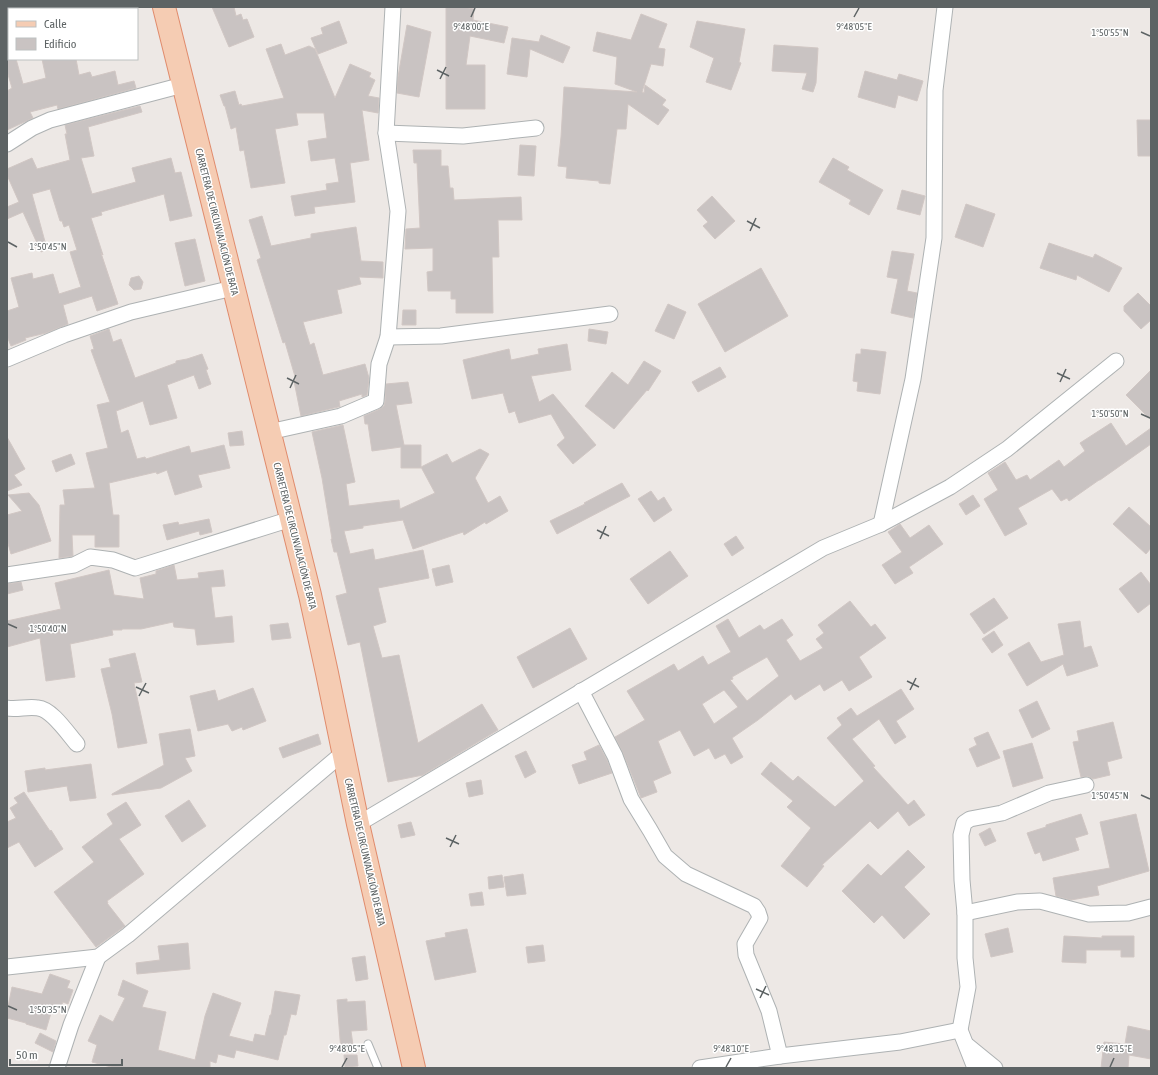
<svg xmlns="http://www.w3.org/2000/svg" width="1158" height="1075" viewBox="0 0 1158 1075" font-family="'Asap Condensed',sans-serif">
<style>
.building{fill:#c9c3c2;stroke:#d1c7c4;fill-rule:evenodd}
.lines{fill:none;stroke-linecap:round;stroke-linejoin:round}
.lane-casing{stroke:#aeb2b3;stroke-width:9}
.street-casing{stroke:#aeb2b3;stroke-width:17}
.primary-casing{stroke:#e08b6c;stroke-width:24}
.lane{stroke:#fff;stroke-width:7}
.street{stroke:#fff;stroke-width:15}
.primary{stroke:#f5ccb3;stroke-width:22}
.ticks{fill:none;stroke:#5d6364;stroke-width:1.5}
.labels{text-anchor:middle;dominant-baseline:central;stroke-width:3;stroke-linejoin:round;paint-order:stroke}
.street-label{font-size:10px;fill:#5d6364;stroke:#fff}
.ticks-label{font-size:10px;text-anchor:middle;fill:#5d6364;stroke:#fff;stroke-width:3;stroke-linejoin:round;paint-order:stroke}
</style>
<rect width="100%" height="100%" fill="#ede8e5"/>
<g class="building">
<path d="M212,7h22l2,9 5,-2 2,6 4,-1 7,18 -25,10z"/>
<path d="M446,7h17l11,2 -1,11 35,7 -4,16 -34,-7 -4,29h19v44h-39z"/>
<path d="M641,14l26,10 -9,24 7,1 -2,17 -12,-2 -9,28 2,1 1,-8 21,15 -4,5 7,5 -11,15 -30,-21 -2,25h-9l-7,55 -11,-1v-2l-33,-3 1,-11 -9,-1 3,-29 3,-50 73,5 -22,-8 2,-27 -24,-6 4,-19 34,8z"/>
<path d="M339,21l8,22 -29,11 -7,-16 12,-4 -2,-6z"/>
<path d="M697,21l48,8 -6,33 2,1 -10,27 -25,-8 8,-24 -24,-11z"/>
<path d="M407,25l24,7 -12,65 -22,-4 1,-16z"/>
<path d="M541,35l29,12 -7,16 -33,-14 -3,28 -20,-3 5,-36 27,4z"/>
<path d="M9,39v20h7l7,25 23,-6 -4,-19h34l3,16 11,-3 2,5 23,-6 3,14 16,-4 2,7 -78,21 -1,-4 -27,7 3,6 -26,12v-39l5,-3 -5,-17v-31z"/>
<path d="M281,44l4,11 24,-9 6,3 20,49 15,-34 21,9 -2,4 6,3 -7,16 11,2 -1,15 -16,-3 7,50 -19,3 5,39 -41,5 1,6 -20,3 -4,-20 36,-6 -1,-6 13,-2 -4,-24 -24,3 -3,-20 19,-3 -3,-25h-28l2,12 -23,4 10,54 -34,5 -7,-38 -4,1 -4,-24 -5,2 -6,-23h-1l-4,-11 15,-4 4,14 2,-1 1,2 42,-8 -18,-49z"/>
<path d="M774,45l44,3 -2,35 -3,9 -11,-3 5,-16 -35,-2z"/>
<path d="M865,71l32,9 2,-6 24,7 -6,20 -19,-6 -3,13 -37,-11z"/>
<path d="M140,106l2,6 -54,15 6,29 -13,2 11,36 44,-12 -4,-14 39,-10 4,15 6,-1 11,44 -22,5 -6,-27 -63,18 1,3 -11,3 12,37 -2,-2 17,51 -21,7 -5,-15 -29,9 5,19 -22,9 -21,5 1,2 -15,6 -4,-10v-25l12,-4 -8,-29 21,-5 1,6 20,-5 6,20 22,-7 -11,-35 7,-2 -8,-25 -5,2 -2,-6h-2l-10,-32 -18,5 15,55 -6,3 -18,-40 -16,7v-12l12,-5 -12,-27v-6l25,-11 5,11 33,-9 -5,-26h2l-2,-9z"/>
<path d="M1137,120h14v36h-13z"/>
<path d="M520,145l16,1 -2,30 -16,-1z"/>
<path d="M413,150h28v16h7l2,22h3l1,12 67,-3 1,23h-24l1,37h-7l1,56h-37v-14h-5v-8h-23l-1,-19 6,-1v-23l-28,1 1,-20 14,-1 -3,-65h-3z"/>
<path d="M833,158l16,9 -2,3 36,20 -14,25 -20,-11 2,-4 -32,-18z"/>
<path d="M902,190l23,6 -5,19 -23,-6z"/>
<path d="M712,196l23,25 -20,18 -12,-13 5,-4 -11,-12z"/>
<path d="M966,204l29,10 -12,33 -28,-10z"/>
<path d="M262,216l9,30 40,-8v-4l45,-7 5,34 22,1v16l-24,-1 2,7 -24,6 5,23 -39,9 7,23 4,-2 9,32 42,-11 4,14 -2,17 -5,2v-3l-23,7 1,6h-2l-37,9 -7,-35 2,-1 -11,-38 -2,1 -26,-83 4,-2 -12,-38z"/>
<path d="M195,239l10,42 -20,5 -10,-43z"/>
<path d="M1049,243l44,15 2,-4 27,14 -13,24 -32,-17 -1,5 -36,-12z"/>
<path d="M892,251l22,3 -7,37 10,2 -4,25 -22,-5 7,-34 -11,-2z"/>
<path d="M761,268l27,48 -63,36 -27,-48z"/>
<path d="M139,276l4,6 -2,7 -7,1 -5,-5 2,-7z"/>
<path d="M1138,293l13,13v14l-10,9 -17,-18v-5z"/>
<path d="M668,304l18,8 -12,27 -19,-8z"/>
<path d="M403,310h13v15h-14z"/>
<path d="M109,329l4,13 8,-3 14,39 41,-15v-2l11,-2 15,-5 6,15 -2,1 5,14 -12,5 -5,-14 -27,10 10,33 -27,7 -7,-24 -27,10 5,22 7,-3 9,29 8,-2 1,2 43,-13 2,7 33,-8 6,23 -32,7 4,12 -27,8 -8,-25 -10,4 -1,-2 -47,11 4,32h6v32h-24v-12h-23l1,21 -14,2 1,-53h5l-2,-15 32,-2 -9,-35 22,-5 -11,-43 13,-3 -19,-52 3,-1 -4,-13z"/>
<path d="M589,329l19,3 -2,12 -18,-3z"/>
<path d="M567,344l4,26 -40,6 8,26 14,-8 43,51 -23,19 -16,-19 8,-7 -14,-24 -32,9 -4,-12 -6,2 -6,-20 -31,6 -9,-39 46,-11 2,11 28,-6 -1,-5z"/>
<path d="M861,349l25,3 -6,42 -23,-3 1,-9 -5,-1 3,-27h5z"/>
<path d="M644,361l17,10 -13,20 -1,-1 -33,39 -29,-23 27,-34 16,13z"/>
<path d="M720,367l6,10 -28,15 -6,-10z"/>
<path d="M1151,370v50l-25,-25z"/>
<path d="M408,382l4,21 -16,2 8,40h17v23h-20v-21l-29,4 -4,-27h-3l-1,-8 16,-7 4,-3 1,-4 1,-18z"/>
<path d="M1111,423l15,23 25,-18v16l-51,36h-1l-30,21 -2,-3 -6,3 -9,-12 -34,19 9,16 -22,12 -21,-37 14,-9 -10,-17 17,-11 11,18 11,-5 3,5 29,-20 5,7 21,-16 -5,-8z"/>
<path d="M343,425l12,57 -9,2 3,22 50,-6 1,9 35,-16 -14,-26 26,-13 5,9 28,-14 9,5 -14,24 13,25 12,-7 8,15 -22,13 -1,-2 -21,13 -1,-3 -50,17 -10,-29 -40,6v2l-19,3 6,23 23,-5 2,11 48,-10 6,28 -51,10 8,34 -13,4 9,32 17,-3 19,88 64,-39 16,26 -75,45 -35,7 -28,-140 -12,3 -12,-49 11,-3 -10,-41h-3l-3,-13h1l-10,-61 -10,-46z"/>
<path d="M242,431l2,14 -14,1 -2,-13z"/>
<path d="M7,437l18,32 -11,6 8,10 -15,6z"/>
<path d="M71,454l4,10 -19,8 -4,-11z"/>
<path d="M622,483l8,13 -73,38 -7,-13 35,-17 -1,-1z"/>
<path d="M651,491l7,10 6,-4 8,13 -18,12 -16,-23z"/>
<path d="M29,493l10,12 12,36 -40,13 -4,-14v-25l15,-4 -14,-16z"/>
<path d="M973,495l7,11 -14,9 -7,-11z"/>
<path d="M1129,507l22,20v21l-5,6 -33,-30z"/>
<path d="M209,519l3,13 -12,3 -1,-4 -32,9 -4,-15 15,-3 1,3z"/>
<path d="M900,524l10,14 19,-13 14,19 -34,23 4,6 -18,11 -13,-19 20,-13 -14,-20z"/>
<path d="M736,536l8,12 -12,8 -8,-12z"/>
<path d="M670,551l18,25 -40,28 -18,-25z"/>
<path d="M174,565l3,15 22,-2 -1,-5 25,-3 2,16 -14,1 4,31 17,-2 2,26 -37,3 -2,-16 -21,-2 -1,-5 -32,7h-19v1h-10l1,5 -43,9 5,33 -29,4 -6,-43 -33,9v-26l54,-12 -6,-26 54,-13 5,25 30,4 -4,-21 16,-4v-3z"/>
<path d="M449,565l4,17 -17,4 -4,-17z"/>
<path d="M1141,572l10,13v18l-13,10 -19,-24z"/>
<path d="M21,582l2,8 -16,4v-10z"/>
<path d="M994,598l14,20 -24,16 -14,-20z"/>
<path d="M850,601l21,26 4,-3 11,14 -27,19 13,20 -23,14 -7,-11 -18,11 -4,-7 -25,16 -4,-6 -33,26 -26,18 11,19 -12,7 -6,-10 -10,5 -6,-11 -15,8 -14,-26 -22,11 13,32 -18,8 4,11 -16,6 -18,-45 -8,-16 30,-17 -18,-29 47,-27 4,7 25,-15 5,9 23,-13 -15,-26 12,-7 11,19 21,-13 4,5 18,-11 11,16 -7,5 14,21 23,-13 -7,-9 8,-6 -6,-8zM767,657l12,19 -32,25 -17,-21 3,-1 -1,-2zM724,690l14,17 -24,17 -12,-20z"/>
<path d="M1080,621l4,27 7,-2 7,20 -31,10 -4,-12 -36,22 -19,-32 21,-12 12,20 23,-7 -6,-31z"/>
<path d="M288,623l3,15 -19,2 -2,-15z"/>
<path d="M570,628l17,31 -54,29 -16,-31z"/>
<path d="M994,631l9,14 -11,8 -10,-14z"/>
<path d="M135,653l7,29 -8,1 13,60 -29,5 -6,-34 -11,-45 10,-2 -2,-8z"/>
<path d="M253,688l13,33 -23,9 -1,-3 -10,4 -4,-7 -30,7 -8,-35 25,-6 3,11z"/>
<path d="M901,689l13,20 -18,12 10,16 -11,7 -16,-25 -27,20 23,27 -2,1 35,38 6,-5 11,15 -16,11 -11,-15 -20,18 -8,-8 -48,44 2,1 -17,21 -26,-21 30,-38 -24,-21 6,-6 -32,-27 10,-12 22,19 5,-5 37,31 29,-26 -37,-43 15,-13 -5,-7 14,-10 6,8z"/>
<path d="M1037,701l13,28 -18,9 -13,-28z"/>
<path d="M1113,722l9,36 -15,4 3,13 -17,4 -5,-3 -7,1 -8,-35 6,-1 -2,-10z"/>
<path d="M190,729l5,27 -10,2 7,13 -31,17 -49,7v-1l52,-29 -5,-31z"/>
<path d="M988,732l12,26 -23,9 -8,-18 8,-4 -3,-7z"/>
<path d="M318,734l3,10 -38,14 -4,-10z"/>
<path d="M1032,743l11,35 -30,9 -10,-36z"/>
<path d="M599,745l8,15 5,13 -33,11 -7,-19 15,-5 -3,-8z"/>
<path d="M526,751l10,21 -11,6 -10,-22z"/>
<path d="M91,764l5,34 -26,3 -3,-15 -39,6 -3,-21 20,-3v2z"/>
<path d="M481,780l2,14 -14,3 -3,-14z"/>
<path d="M24,792l26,39 1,-1 12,19 -28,18 -16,-25 -12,6v-26l9,-4 -6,-10 8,-5 -4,-5z"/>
<path d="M189,800l17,26 -24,16 -17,-26z"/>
<path d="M126,802l15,23 -22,14 25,35 -37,27 1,2h-1l18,23 -29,21 -42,-55 40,-30 -12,-15 31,-23 -6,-10z"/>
<path d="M1081,814l7,20 -13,4 4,12 -36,11 -3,-9 -5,2 -8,-21 19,-6v-2z"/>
<path d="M1136,814l13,57 -52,15 2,9 -28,5 -15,-4 -3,-18 57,-10 -10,-46z"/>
<path d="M411,822l4,13 -14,3 -3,-13z"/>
<path d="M990,828l6,13 -11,5 -6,-12z"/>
<path d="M908,850l17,17 -21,20 26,27 -26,25 -22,-24 -8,8 -32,-32 26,-27 13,12z"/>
<path d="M523,874l3,20 -19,2 -3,-19z"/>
<path d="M502,875l2,12 -15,2 -1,-12z"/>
<path d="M482,892l2,13 -13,1 -2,-12z"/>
<path d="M1008,928l5,24 -22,5 -6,-23z"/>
<path d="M467,929l9,43 -41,8 -9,-39 20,-4 -1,-4z"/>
<path d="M1064,936l38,2v-2h32v21h-13v-7h-35v13l-24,-1z"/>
<path d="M188,943l2,26 -53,5 -1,-11 24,-3 -2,-14z"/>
<path d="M543,945l2,16 -17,2 -2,-16z"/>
<path d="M365,956l3,23 -12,2 -4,-23z"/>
<path d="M50,974l20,7 -3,7 6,2 -5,14 -5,-2 -3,7 -7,-3 -7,24 -20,-6v-1l-19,-5v-6l5,-25 30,7z"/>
<path d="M123,980l25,11 -6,16 24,5 -8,38 37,10 10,-44 8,-23 28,10 -12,33 24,6 2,-8 10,2 5,-21h1l4,-24 25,4 -4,20 -5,-1 -5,21h-2l-6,25 -42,-10 -2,8 -16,-4 -2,9 -6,-2v7h-95l-23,-6 5,-17 -9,-4 12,-26 13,7 12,-24 -7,-3z"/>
<path d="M347,999v3l18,-1 2,29 -16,1 3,21h-13l-4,-52z"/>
<path d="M1128,1026l23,5v28l-22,-4 -1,13h-27l3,-26 21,2z"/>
<path d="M40,1033l16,8 -3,11 -18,-9z"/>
<path d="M344,1055h13l1,11 -13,1z"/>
</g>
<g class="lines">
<defs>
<path id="lane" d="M368,1044l10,24"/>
<g id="street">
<path d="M386,133l77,3 73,-8"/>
<path d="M7,144l25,-16 18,-8 133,-35"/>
<path d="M388,337l53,-1 169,-22"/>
<path d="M7,359l57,-24 67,-23 102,-24"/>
<path d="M269,432l72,-16 35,-15 3,-37 9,-27 10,-126 -12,-78 7,-126"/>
<path d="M881,524l32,-145 21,-141 1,-148 10,-83"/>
<path d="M7,575l67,-10 16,-8 23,3 22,8 156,-49"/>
<path d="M581,691l34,65 16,43 19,31 15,26 21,18 68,32 4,6 2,6 -15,26 1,11 23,56 11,45"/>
<path d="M7,708c10,2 21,-2 31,0 14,1 30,26 39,36"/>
<path d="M358,824l465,-276 58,-24 69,-37 57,-38 109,-88"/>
<path d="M965,913l52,-11 23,-1 49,13 39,-1 23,-6"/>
<path d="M7,967l91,-10 30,-22 215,-182"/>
<path d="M968,1046l27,22"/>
<path d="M57,1068l14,-43 27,-68"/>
<path d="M700,1068l80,-12 120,-14 60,-12"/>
<path d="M975,1068l-15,-38 8,-43 -3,-29v-45l-3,-33 -1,-45 3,-12 6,-4 32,-6 47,-20 37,-8"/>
</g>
<path id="primary" d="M164,7l146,588 17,78 31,151 56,244"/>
</defs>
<use href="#lane" class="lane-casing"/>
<use href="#street" class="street-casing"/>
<use href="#primary" class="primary-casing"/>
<use href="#lane" class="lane"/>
<use href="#street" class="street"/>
<use href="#primary" class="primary"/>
</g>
<path class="ticks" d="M471,17l4,-9M854,17l5,-9M1141,32l9,4M437,70l12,6M440,79l6,-12M747,221l13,7M750,231l6,-13M8,242l9,5M1057,373l13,6M287,378l12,6M1060,382l6,-13M290,388l6,-13M1141,414l9,4M597,530l12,6M600,539l6,-13M8,624l9,4M907,681l12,6M136,687l13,6M910,690l6,-12M139,696l7,-13M1141,795l9,4M446,838l13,6M450,847l6,-12M756,989l13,6M760,998l6,-12M8,1006l9,4M342,1067l5,-9M726,1067l5,-9M1110,1067l4,-9"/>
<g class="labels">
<g class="street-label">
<text transform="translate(217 222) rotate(76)">CARRETERA DE CIRCUNVALACIÓN DE BATA</text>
<text transform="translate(295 536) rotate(76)">CARRETERA DE CIRCUNVALACIÓN DE BATA</text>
<text transform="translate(365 852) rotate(77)">CARRETERA DE CIRCUNVALACIÓN DE BATA</text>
</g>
</g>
<g class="ticks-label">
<text x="471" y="30">9°48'00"E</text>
<text x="854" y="30">9°48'05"E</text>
<text x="1110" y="36">1°50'55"N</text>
<text x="48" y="250">1°50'45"N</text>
<text x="1110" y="417">1°50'50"N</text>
<text x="48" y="632">1°50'40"N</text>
<text x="1110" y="799">1°50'45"N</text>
<text x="48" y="1013">1°50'35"N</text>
<text x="347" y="1052">9°48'05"E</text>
<text x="731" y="1052">9°48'10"E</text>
<text x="1114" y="1052">9°48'15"E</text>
</g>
<rect width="1158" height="1075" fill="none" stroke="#5d6364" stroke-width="16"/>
<rect x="8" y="8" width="130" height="52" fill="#ffffff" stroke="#bec1c1"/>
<rect x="16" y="21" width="20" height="6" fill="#f5ccb3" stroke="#bec1c1"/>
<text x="44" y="28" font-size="12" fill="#5d6364">Calle</text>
<rect x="16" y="38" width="20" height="12" fill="#c9c3c2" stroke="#bec1c1"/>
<text x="44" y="48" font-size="12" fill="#5d6364">Edificio</text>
<path d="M10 1059v6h112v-6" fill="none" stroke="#5d6364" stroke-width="2"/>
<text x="16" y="1059" font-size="12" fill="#5d6364" stroke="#ffffff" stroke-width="3" paint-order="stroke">50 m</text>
</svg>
